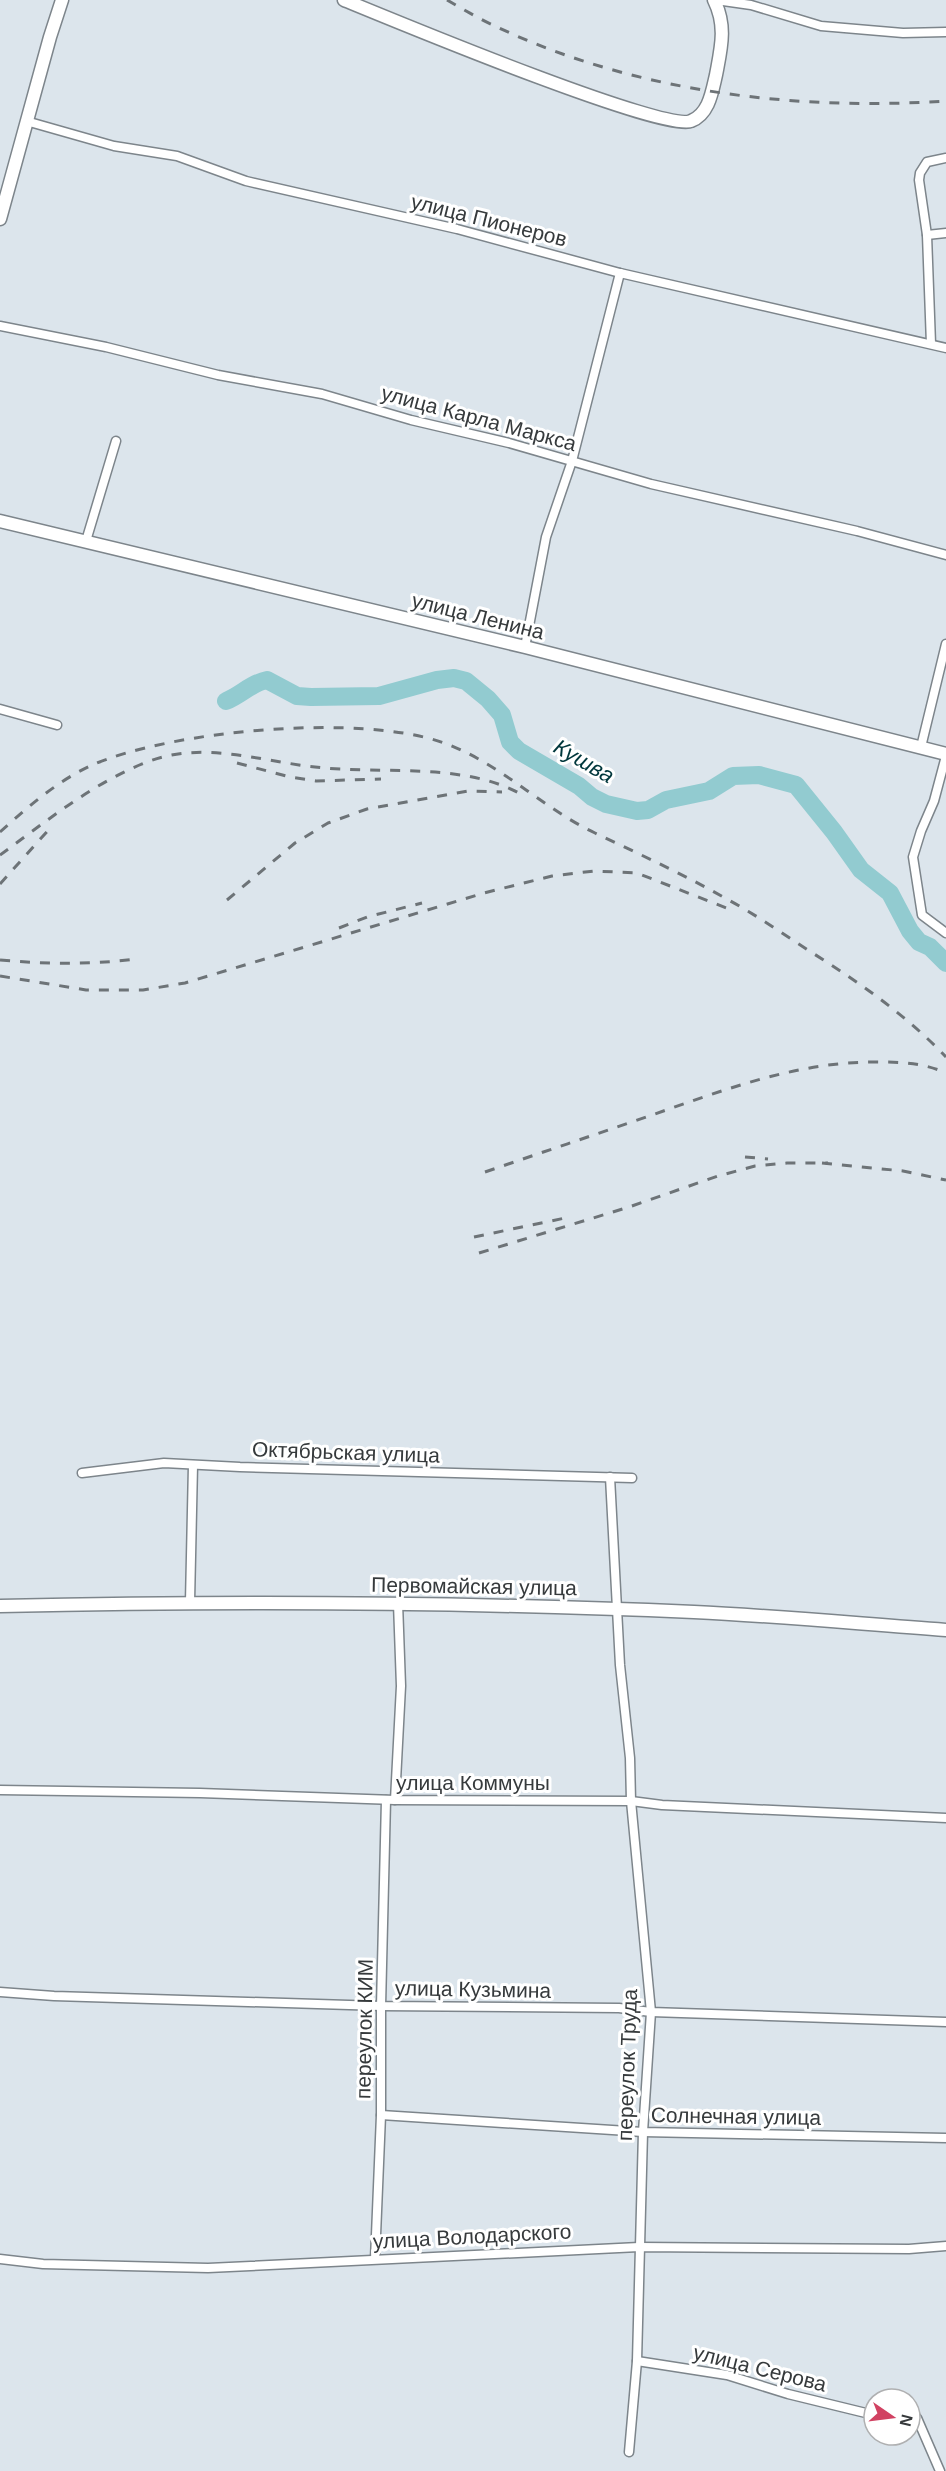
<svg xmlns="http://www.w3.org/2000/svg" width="946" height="2471" viewBox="0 0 946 2471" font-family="Arial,sans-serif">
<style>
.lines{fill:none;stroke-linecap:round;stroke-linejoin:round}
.river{stroke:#92cbd0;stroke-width:18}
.street-casing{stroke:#7d858b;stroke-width:11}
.secondary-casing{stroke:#7d858b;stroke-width:15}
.street{stroke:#fff;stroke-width:8}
.secondary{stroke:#fff;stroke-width:12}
.rail{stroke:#6d7377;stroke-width:3;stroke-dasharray:10 10;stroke-linecap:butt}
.labels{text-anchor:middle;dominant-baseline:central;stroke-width:6;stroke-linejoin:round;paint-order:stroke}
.street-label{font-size:21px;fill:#363a3c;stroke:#fff}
.water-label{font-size:22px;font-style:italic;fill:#00373c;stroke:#fff}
</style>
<rect width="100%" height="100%" fill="#dce5ec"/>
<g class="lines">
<path class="river" d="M226,701c15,-6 25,-18 41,-21l30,16 14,1 68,-1 58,-16 17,-2 12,3 22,18 14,16 8,27 9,9 60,35 13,11 14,7 31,7 11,-1 18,-10 43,-9 24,-15 26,-1 37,10 38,47 27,38 29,23 20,38 9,11 11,5 16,16"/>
<defs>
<g id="street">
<path d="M716,0l35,5 70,21 82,7 43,-1"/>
<path d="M26,121l88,25 63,10 69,25 211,48 163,44 326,75"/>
<path d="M927,235l19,-2"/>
<path d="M0,326l106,21 112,28 104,19 89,26 98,23 142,41 206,47 89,24"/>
<path d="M931,344l-4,-109 -8,-55 1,-7 7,-11 19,-4"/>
<path d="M86,541l30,-100"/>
<path d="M525,647l21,-110 26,-76 48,-188"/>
<path d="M0,709l57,16"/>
<path d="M921,747l25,-103"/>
<path d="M946,756l-12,45 -13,30 -8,26 9,58 24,18"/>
<path d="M82,1473l82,-10 76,4 392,11"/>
<path d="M610,1477l10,188 10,93 1,43 20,211 -8,120 -6,229 -8,91"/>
<path d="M190,1602l3,-137"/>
<path d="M0,1790l200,3 195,7 236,1 31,4 284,13"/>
<path d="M395,1800l6,-114 -3,-83"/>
<path d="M0,1992l54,4 327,10 238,2 32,4 295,10"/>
<path d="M381,2115l262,17 303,6"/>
<path d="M0,2259l43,5 165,4 431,-21 270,2 37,-3"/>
<path d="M375,2259l6,-144v-109l5,-206"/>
<path d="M637,2361l90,14 61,19 86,21"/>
<path d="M910,2417l7,1 23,53"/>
</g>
<g id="secondary">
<path d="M344,0c44,18 320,133 347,121 18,-7 21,-29 25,-46 5,-27 11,-49 -2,-75"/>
<path d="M0,219l50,-182 12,-37"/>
<path d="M0,521l525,126 421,107"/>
<path d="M0,1606c232,-5 463,-4 694,6 84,4 168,12 252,18"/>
</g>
</defs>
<use href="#street" class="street-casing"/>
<use href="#secondary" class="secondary-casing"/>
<use href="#street" class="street"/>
<use href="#secondary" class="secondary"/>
<g class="rail">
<path d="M447,0c16,9 32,19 48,26 138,66 300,85 451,75"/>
<path d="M237,763l53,14 26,4 65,-2"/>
<path d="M0,832c28,-25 56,-50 90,-66 80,-36 271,-53 354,-23 56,20 98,65 151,90 44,21 88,41 130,65 30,16 58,36 86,54 49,31 95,63 135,105"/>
<path d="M0,855c47,-34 95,-74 150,-94 55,-20 109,0 165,6 66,8 151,-6 209,29"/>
<path d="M0,884l52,-58"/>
<path d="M227,900l68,-57 33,-20 39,-14 101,-18 34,1"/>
<path d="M339,928l28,-11 55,-14"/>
<path d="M0,960c46,4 89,5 135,-1"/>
<path d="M0,976l86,14h57l42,-7 299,-90 68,-17 42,-5 43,2 97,38"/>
<path d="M745,1157l23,2"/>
<path d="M822,1163l81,8 43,9"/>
<path d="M485,1172c55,-19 109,-37 164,-56 75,-26 149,-55 230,-54 23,0 45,1 67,11"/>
<path d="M474,1237l96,-20"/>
<path d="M479,1253l150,-46 89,-31 37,-10 32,-3h41"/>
</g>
</g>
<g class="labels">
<g class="street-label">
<text transform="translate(489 220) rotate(14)">улица Пионеров</text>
<text transform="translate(479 418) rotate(15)">улица Карла Маркса</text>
<text transform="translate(478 616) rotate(14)">улица Ленина</text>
<text transform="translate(346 1452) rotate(2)">Октябрьская улица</text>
<text transform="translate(474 1586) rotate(1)">Первомайская улица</text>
<text x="473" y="1782">улица Коммуны</text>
<text transform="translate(473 1989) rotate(1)">улица Кузьмина</text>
<text transform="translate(364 2029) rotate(-89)">переулок КИМ</text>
<text transform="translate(627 2065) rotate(-88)">переулок Труда</text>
<text transform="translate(736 2116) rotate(1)">Солнечная улица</text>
<text transform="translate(472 2236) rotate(-3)">улица Володарского</text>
<text transform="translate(760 2368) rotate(14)">улица Серова</text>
</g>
<g class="water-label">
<text transform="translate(584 761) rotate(30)">Кушва</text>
</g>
</g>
<g transform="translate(892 2417) rotate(104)"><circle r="28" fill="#ffffff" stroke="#afb0b1" stroke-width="1.5"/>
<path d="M0-4.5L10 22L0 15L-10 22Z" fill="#d14262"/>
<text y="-9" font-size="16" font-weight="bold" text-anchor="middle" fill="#363a3c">N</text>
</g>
</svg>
